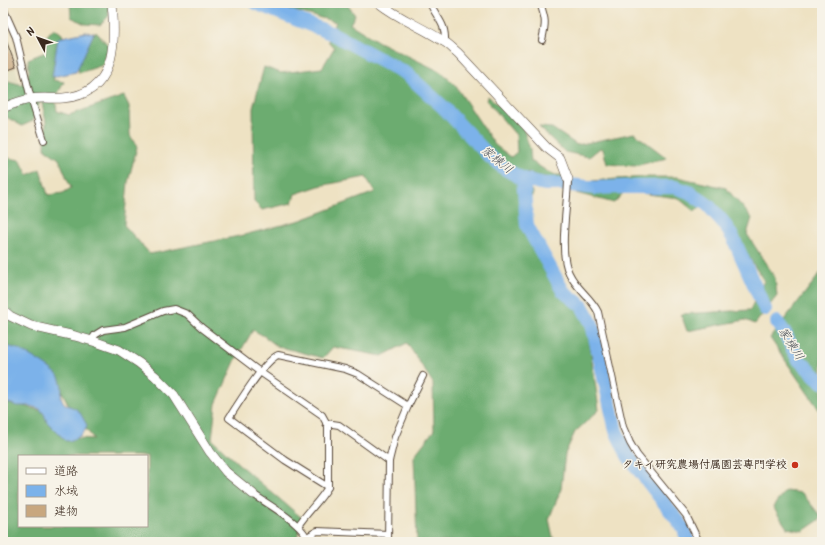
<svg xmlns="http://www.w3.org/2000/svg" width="825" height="545" viewBox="0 0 825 545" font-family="Kalam,'Klee One',sans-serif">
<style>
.built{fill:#ddd9b8}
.forest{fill:#6cac70;stroke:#546b47;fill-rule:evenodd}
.water{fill:#7bb2ea;stroke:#5b6e84}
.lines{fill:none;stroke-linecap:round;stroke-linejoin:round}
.river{stroke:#7bb2ea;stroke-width:14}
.building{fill:#c8a77f}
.street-casing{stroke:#564637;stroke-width:8}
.secondary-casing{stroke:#564637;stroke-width:10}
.street{stroke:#fff;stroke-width:6}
.secondary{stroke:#fff;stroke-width:9}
.poi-dot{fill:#c8321e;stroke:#f7f3e8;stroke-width:1.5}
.labels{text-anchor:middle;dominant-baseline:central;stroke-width:3;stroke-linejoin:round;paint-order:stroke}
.poi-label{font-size:11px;font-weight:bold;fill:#3b2a1e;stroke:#f7f3e8;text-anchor:end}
.water-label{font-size:12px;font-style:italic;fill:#4e535b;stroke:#f7f3e8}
</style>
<rect width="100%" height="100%" fill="#f7f3e8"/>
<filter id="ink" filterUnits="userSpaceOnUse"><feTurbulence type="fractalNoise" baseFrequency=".025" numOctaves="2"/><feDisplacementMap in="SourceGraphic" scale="8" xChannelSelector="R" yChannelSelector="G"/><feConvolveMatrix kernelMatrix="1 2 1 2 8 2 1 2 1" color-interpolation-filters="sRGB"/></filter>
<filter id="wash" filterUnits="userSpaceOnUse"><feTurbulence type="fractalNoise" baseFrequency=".012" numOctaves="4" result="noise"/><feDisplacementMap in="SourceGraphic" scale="16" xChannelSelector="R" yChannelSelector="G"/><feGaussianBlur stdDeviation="0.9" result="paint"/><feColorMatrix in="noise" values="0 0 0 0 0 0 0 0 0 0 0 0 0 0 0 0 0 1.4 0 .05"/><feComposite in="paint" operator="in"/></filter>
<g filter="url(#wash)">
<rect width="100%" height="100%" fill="#eee2c3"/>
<path class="built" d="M6,27l15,63 -18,7v-69z"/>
<g class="forest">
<path d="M70,3h38l1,13 -9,9 -15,-1 -14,-7z"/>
<path d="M279,3h67l9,12 -5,9 29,18 62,30 14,13 40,60 16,12 6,-5 -1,-17 -30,-35 2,-4 35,32 7,21 1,12 22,14h11l-5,4 -21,-3 -11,-4 -3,5 9,17 -12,18 8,22 23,35 34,49 13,92 -24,22 -10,22 -4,35 -12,30 5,23h-137l-3,-86 20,-26 -1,-47 -26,-40 -25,13 -49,-9 -10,11 -46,-12 -13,-10 -11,-6 -17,29 -20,45 -4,35 31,29 59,50 -6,24h-293v-142l39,11 30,27 22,1 -22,-27 -20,-41 -49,-22v-192l17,3 8,15 12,-6 8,26 15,-2 8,-5 -12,-29 -14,-10 1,-27 -5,-24 -8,23 -11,5 -19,-11v-31l5,-3 14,4 7,-13 -1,-13 18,-7 -2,-13 10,-11 8,6 7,17 -16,29 11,2 -9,17 2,12 12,4 55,-19 5,10 1,29 7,12 -9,35 -4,43 26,29 94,-19 57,-15 74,-28 -9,-15 -47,9 -24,8 -3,9 -30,7 -8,-9 -1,-93 11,-41 17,6 41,-5 12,-20 -6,-7 8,-19 -45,-12zM19,456h128v70h-128z"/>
<path d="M96,32l13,14 -6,19 -24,8c-5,-23 3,-24 17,-41z"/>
<path d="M539,127l13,1 25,17 57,-12 33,25 -32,8 -28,-2 -4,-15 -3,-1 -11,9 -24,-5z"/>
<path d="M644,177h33l49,11 26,30 -5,16 28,44 2,18 -22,28 -10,-4 -58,11 -6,-17 69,-4 14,-29 -51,-80 -19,10 -16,-13 -53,-7 -11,12 -38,-10 2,-11z"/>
<path d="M822,271v143l-52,-76z"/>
<path d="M785,491l17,2 20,25 -19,13 -16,-3 -14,-21z"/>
</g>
<g class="water">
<path d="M86,32l8,1 -18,39 -24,5 6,-39z"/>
<path d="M3,346c4,0 8,1 12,2 7,2 42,23 44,29 4,9 3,13 2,21 5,10 7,6 15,11 5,3 8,12 11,16 -1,9 -13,16 -21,16l-19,-19 -3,-8 -4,-5 -10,-3h-13l-14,-5z"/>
</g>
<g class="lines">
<g class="river">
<path d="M255,3l78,31 74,40 35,32 48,51 15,12 18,10 22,5h17l33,4 29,-1h51l14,5 19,13 15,17 10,16 32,71"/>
<path d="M523,179l4,46 4,8 32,58 19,15 10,18 24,107 12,25 51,66 5,7 4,13"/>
<path d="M777,322l8,11 7,15 7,12 23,22"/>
</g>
</g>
<g id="blocks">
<path class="building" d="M3,32l13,35 -13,5z"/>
</g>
</g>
<g filter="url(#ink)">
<use href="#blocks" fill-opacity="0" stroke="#564637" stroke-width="1"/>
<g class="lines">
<defs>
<g id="street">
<path d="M430,3c7,16 16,20 15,39"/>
<path d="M540,3c6,17 6,20 2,37"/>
<path d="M3,8l13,29 14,58 14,45"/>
<path d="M568,179c0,25 -10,72 1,94 8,17 22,24 29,39l25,115 7,16 7,12 49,60 13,27"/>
<path d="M91,341l4,-6 8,-5 22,-3 38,-16 11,-2 13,5 15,14 58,44 62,43 6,11v61c-8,14 -21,25 -30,39"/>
<path d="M326,423l13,2 50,36"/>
<path d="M328,487l-43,-27 -56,-42c10,-15 34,-56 49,-63l67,14 13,5 50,32"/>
<path d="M253,494c14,10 53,31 55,48"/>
<path d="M307,537l10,-6 71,3"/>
<path d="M388,542l1,-81 6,-24 13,-31 15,-30"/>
</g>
<g id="secondary">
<path d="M379,3c20,16 43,24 64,38 6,3 10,8 15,12l89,95 13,10 8,21"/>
<path d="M3,108c9,-4 19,-8 29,-9 10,-2 21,0 31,-1 53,-4 53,-54 49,-95"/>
<path d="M3,310l7,6 21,10 44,10 21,6 23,8 20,13 16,13 19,19 36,57 16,20 27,22"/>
</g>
</defs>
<use href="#street" class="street-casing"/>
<use href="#secondary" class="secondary-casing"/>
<use href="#street" class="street"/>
<use href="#secondary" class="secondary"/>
</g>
</g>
<circle class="poi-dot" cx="795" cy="465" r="4"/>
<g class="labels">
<g class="poi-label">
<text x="787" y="465">タキイ研究農場付属園芸専門学校</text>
</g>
<g class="water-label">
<text transform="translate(497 160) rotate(39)">家棟川</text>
<text transform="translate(791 344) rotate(58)">家棟川</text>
</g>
</g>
<rect width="825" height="545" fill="none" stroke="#f7f3e8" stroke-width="16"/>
<rect x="18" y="455" width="130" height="72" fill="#f7f3e8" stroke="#aca397"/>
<rect x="26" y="468" width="20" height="6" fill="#ffffff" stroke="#aca397"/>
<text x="54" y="475" font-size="12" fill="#3b2a1e">道路</text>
<rect x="26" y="485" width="20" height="12" fill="#7bb2ea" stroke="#aca397"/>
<text x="54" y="495" font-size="12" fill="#3b2a1e">水域</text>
<rect x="26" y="505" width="20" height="12" fill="#c8a77f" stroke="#aca397"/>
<text x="54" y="515" font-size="12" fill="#3b2a1e">建物</text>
<g transform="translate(38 38) rotate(311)" stroke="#f7f3e8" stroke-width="3" paint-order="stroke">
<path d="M0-3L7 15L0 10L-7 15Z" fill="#3b2a1e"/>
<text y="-6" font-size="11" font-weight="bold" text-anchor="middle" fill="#3b2a1e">N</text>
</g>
</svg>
